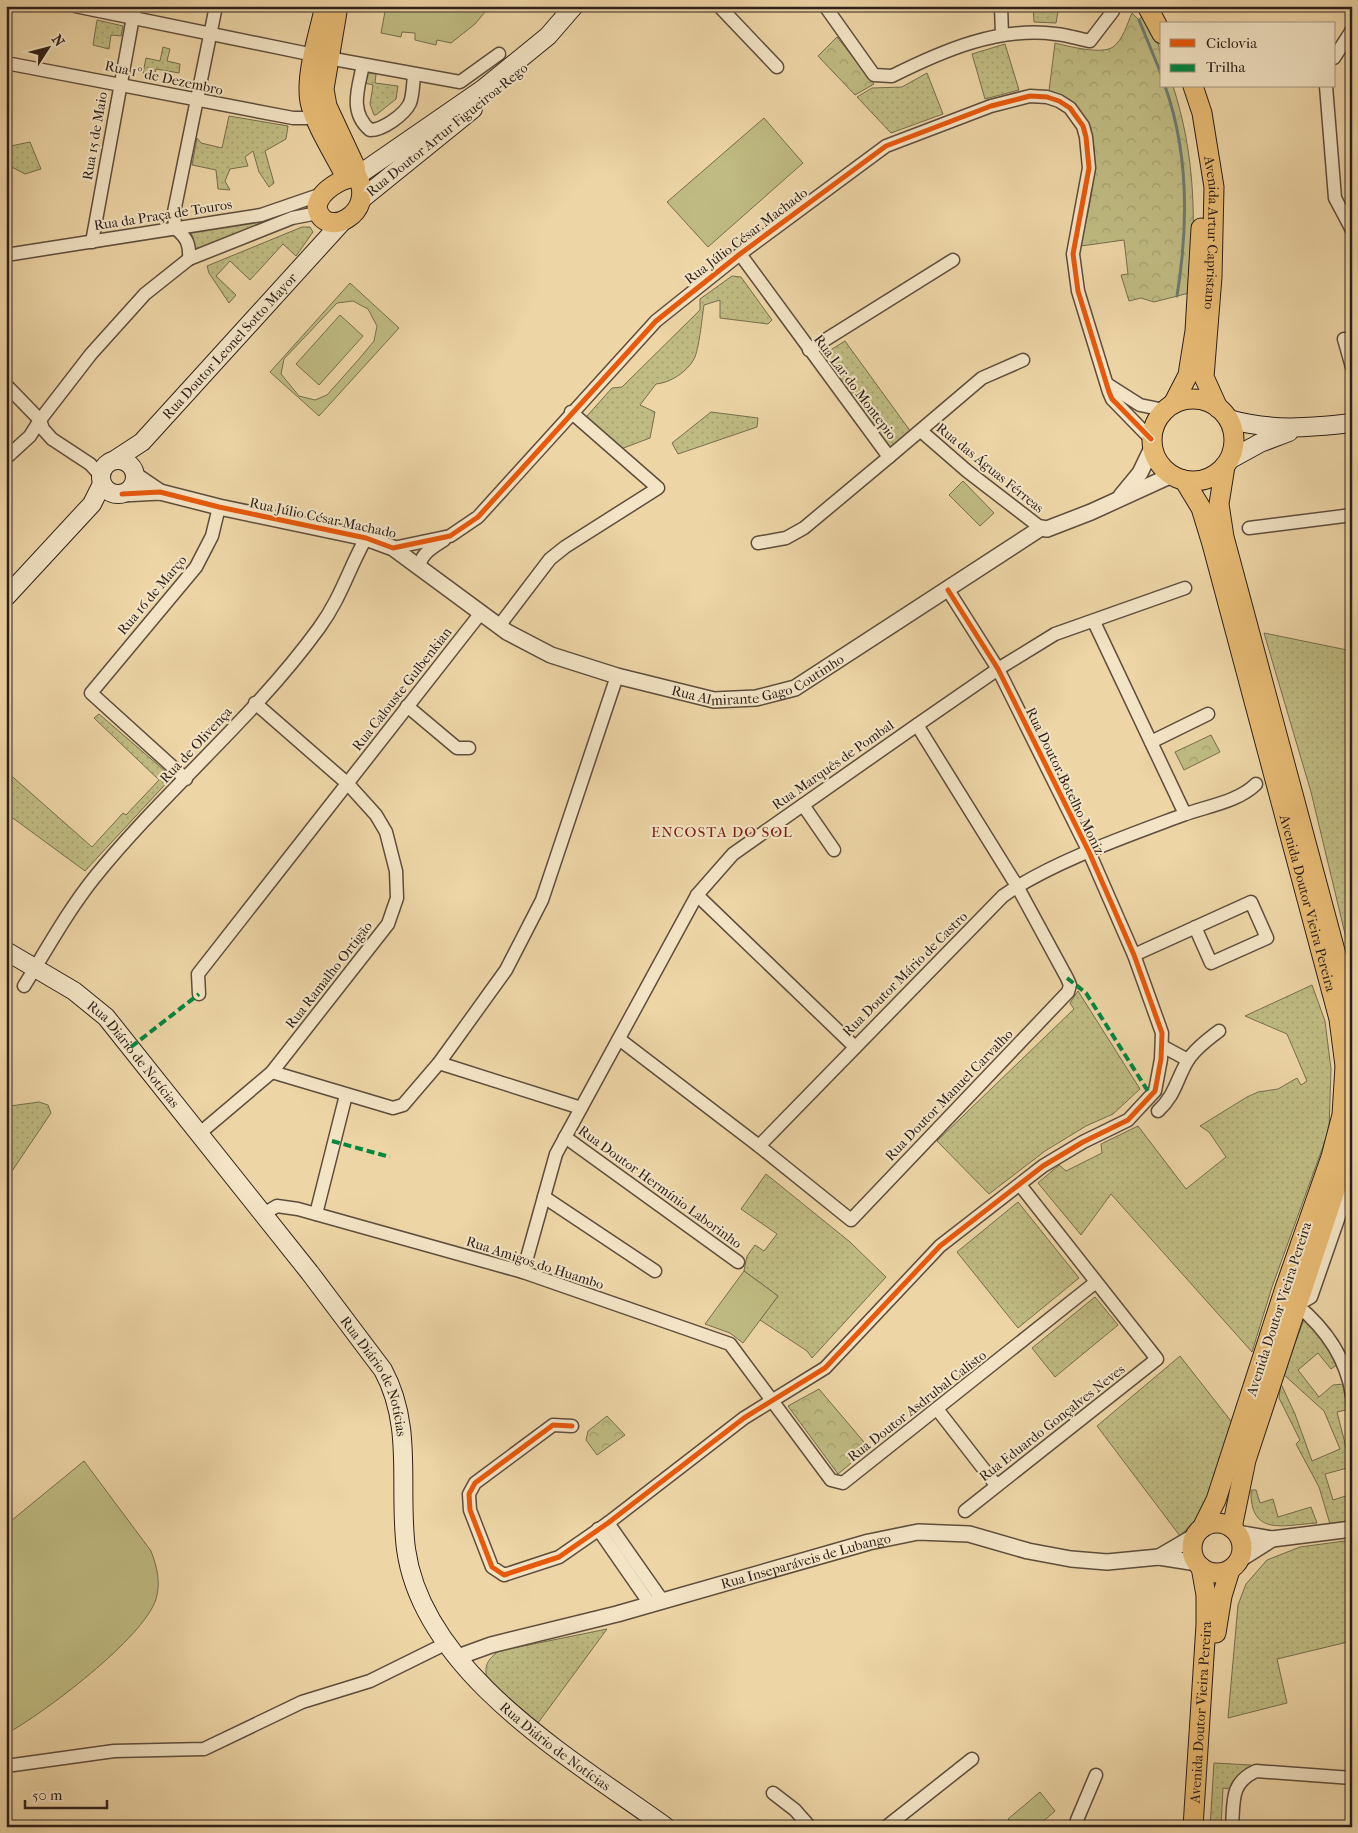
<svg xmlns="http://www.w3.org/2000/svg" width="1358" height="1833" viewBox="0 0 1358 1833" font-family="'IM FELL French Canon',serif">
<style>
.grass{fill:url(#grass-dots);stroke:#766e4e}
.park{fill:url(#park-crowns);stroke:#766e4e}
.garden{fill:#bfbb82;stroke:#766e4e;fill-rule:evenodd}
.lines{fill:none;stroke-linecap:round;stroke-linejoin:round}
.stream{stroke:#6f7b72;stroke-width:3}
.minor-casing{stroke:#5e4d3c;stroke-width:15}
.tertiary-casing{stroke:#5e4d3c;stroke-width:18}
.secondary-casing{stroke:#2e2019;stroke-width:20}
.primary-casing{stroke:#2e2019;stroke-width:21}
.minor{stroke:#f3e4c5;stroke-width:12}
.tertiary{stroke:#f3e4c5;stroke-width:15}
.secondary{stroke:#f3e4c5;stroke-width:18}
.primary{stroke:#e6ba73;stroke-width:19}
.quiet{stroke:#00873e;stroke-width:4;stroke-dasharray:8 4;stroke-linecap:butt}
.cycleway-casing{stroke:#f3e4c5;stroke-width:8}
.cycleway{stroke:#e8590c;stroke-width:5}
.labels{text-anchor:middle;dominant-baseline:central;stroke-width:4;stroke-linejoin:round;paint-order:stroke}
.street-label{font-size:14px;fill:#2e2019;stroke:#f3e4c5}
.neighbourhood-label{font-size:15px;letter-spacing:1px;fill:#7a1f14;stroke:#f3e4c5}
</style>
<defs>
<pattern id="grass-dots" width="8" height="8" patternUnits="userSpaceOnUse" patternTransform="scale(1.25)"><rect width="8" height="8" fill="#bfbb82"/><path d="M2 2h.1M6 6h.1" fill="none" stroke="#a4a070" stroke-width="1.8" stroke-linecap="round"/></pattern>
<pattern id="park-crowns" width="20" height="18" patternUnits="userSpaceOnUse" patternTransform="scale(1.25)"><rect width="20" height="18" fill="#bfbb82"/><path d="M2 6a3 3 0 1 1 6 0M12 15a3 3 0 1 1 6 0" fill="none" stroke="#a4a070"/></pattern>
</defs>
<rect width="100%" height="100%" fill="#edd5a6"/>
<filter id="stains"><feTurbulence type="fractalNoise" baseFrequency=".004" numOctaves="4"/><feColorMatrix values="0 0 0 0 .2 0 0 0 0 .09 0 0 0 0 .02 0 0 0 .5 -.17"/></filter>
<radialGradient id="worn" r=".72"><stop offset=".6" stop-color="#630" stop-opacity="0"/><stop offset="1" stop-color="#630" stop-opacity=".3"/></radialGradient>
<g class="grass">
<path d="M1033,6h26l-3,17 -22,-1z"/>
<path d="M97,20l26,6 -2,10 -10,-1 -2,14 -16,-4z"/>
<path d="M1005,44l14,46 -34,9 -13,-45z"/>
<path d="M163,47l7,2 -3,12 13,3 -1,9 -23,-4 -2,7 -11,-3 3,-15 14,3z"/>
<path d="M368,73l8,1 -1,9 23,3 -2,13 -20,16h-2l-4,-11 3,-19 -8,-2v-9z"/>
<path d="M927,73l16,41 -52,19 -34,-36 15,-9 30,-1z"/>
<path d="M229,116l59,10 -2,13 -21,12 9,32 -5,4 -10,-15 -6,-21 -8,6 3,9 -18,3 -5,12 5,9 -12,-1 -2,-19 -24,-5 5,-27 4,5 21,5z"/>
<path d="M30,142l11,27 -16,5 -19,-10v-17z"/>
<path d="M309,200l-1,9 -114,43 -1,-15 -4,-7z"/>
<path d="M302,227h8l3,5 -17,24 -13,-12 -33,36 -20,-19 -14,15 20,19 -7,8 -20,-30 -2,-7z"/>
<path d="M732,276l9,1 31,43 -4,4 -48,-6v-18l-16,5c-2,13 -5,45 -10,54 -7,13 -24,24 -38,25l-16,21 15,7 -5,26 -29,11 -34,-30v-3l25,-28 10,-1 78,-77v-11z"/>
<path d="M845,341l66,91 -21,16 -68,-88 2,-6z"/>
<path d="M711,412l47,6 -1,9 -79,27 -6,-11z"/>
<path d="M1264,633l88,18v312l-41,-171z"/>
<path d="M99,714l73,63 -87,94 -79,-58v-42l86,76 31,-34 3,2 33,-35 -65,-62z"/>
<path d="M1312,985l13,36 6,48 -2,61 -57,157 -20,65 -141,-158 -30,41 -43,-52 21,-18 7,6 36,-18 -1,-9 37,-18 48,63 40,-32 -17,-25 -9,-6 47,-29 11,-5 20,-3 19,-11 4,7 6,-4 -20,-47 -42,-18z"/>
<path d="M1078,991l62,98 -27,25 -27,12 -41,25 -56,43 -52,-53 137,-132 -4,-6z"/>
<path d="M39,1102l9,3 3,8 -45,67v-39l4,-8 -4,-3v-18l4,-6z"/>
<path d="M766,1174l84,68 36,35 -74,81 -5,-7 -47,-31 18,-24 -34,-25 3,-15 8,-11 9,6 13,-17 -36,-25z"/>
<path d="M1018,1202l61,76 -61,50 -61,-76z"/>
<path d="M1095,1297l23,28 -63,52 -23,-29z"/>
<path d="M1305,1317l22,23 11,24 -7,5 -13,-16 -20,17 21,27 14,-12 11,-1 2,26 -9,2 14,55 -26,7 8,26 19,-6v27l-22,3 -11,-37 -23,-43 4,-4 -21,-42 2,-14 14,30 17,47 28,-12 -16,-38 -41,-37z"/>
<path d="M1180,1356l54,69 -34,90 -20,21 -83,-110z"/>
<path d="M1251,1490h5l4,13 13,-4 5,18 33,-10 6,16c-34,2 -67,14 -66,-33z"/>
<path d="M1352,1540v101l-75,18 10,44 -59,15 10,-113 8,-21 21,-24 33,-13z"/>
<path d="M607,1629l-69,94 -51,-43c-3,-15 0,-20 12,-29z"/>
<path d="M1214,1763l37,2 2,5 -22,19 -8,-1 -2,39h-11z"/>
</g>
<g class="park">
<path d="M1132,13l7,7 5,-6c17,30 18,39 18,72h11c22,68 24,137 16,207l-35,9 -13,-4 -12,3 -8,-26 7,-1 -4,-34 -43,6c10,-54 37,-130 -32,-155l6,-48c12,3 47,12 58,4 10,-7 14,-23 19,-34z"/>
<path d="M837,37l37,47 -19,11 -37,-39z"/>
<path d="M1211,735l9,17 -36,18 -9,-18z"/>
<path d="M819,1389l50,59 -31,26 -50,-68z"/>
<path d="M607,1416l18,19 -28,20 -11,-15 2,-9z"/>
</g>
<g class="garden">
<path d="M386,6h104l-15,18 -24,19 -14,-3 -1,5 -21,-5v-7l-13,-1 -1,5 -20,-4z"/>
<path d="M764,118l39,45 -95,84 -41,-45z"/>
<path d="M350,283l49,45 -80,88 -49,-44zM353,301l15,8 9,17 -3,15 -15,18 -32,36 -12,5 -16,-4 -18,-22 3,-15 53,-56z"/>
<path d="M340,315l23,21 -44,49 -23,-21z"/>
<path d="M963,481l31,32 -14,13 -31,-31z"/>
<path d="M744,1271l34,25 -35,47 -13,-10 -25,-9z"/>
<path d="M84,1461l67,90c6,16 10,31 5,48 -12,39 -113,115 -150,135v-209z"/>
<path d="M1040,1792l15,19 -18,16h-23l-6,-8z"/>
</g>
<g class="lines">
<g class="stream">
<path d="M1139,20l23,56"/>
<path d="M1165,86c24,67 23,142 12,210"/>
</g>
<defs>
<g id="minor">
<path d="M75,6l239,49"/>
<path d="M719,6l58,61"/>
<path d="M825,6l49,69 18,1c50,-25 107,-50 164,-42 12,1 23,5 34,7l23,-30"/>
<path d="M1001,6l1,29"/>
<path d="M328,58l132,24 39,-28"/>
<path d="M1334,58l18,-28"/>
<path d="M6,63l287,55h23"/>
<path d="M363,65c-5,24 -14,47 7,65 13,0 34,-15 40,-27 3,-8 3,-19 4,-28"/>
<path d="M1326,86l9,112 17,32"/>
<path d="M175,228l-1,-16 42,-206"/>
<path d="M175,228c12,10 15,16 14,31"/>
<path d="M92,242l43,-236"/>
<path d="M740,254l149,203 -85,71 -18,10 -28,5"/>
<path d="M6,255l255,-40 61,-21"/>
<path d="M1344,339l8,28"/>
<path d="M809,350l144,-90"/>
<path d="M1107,384l33,21 24,5"/>
<path d="M6,385l34,35 3,9 9,10 38,25 11,12"/>
<path d="M921,431l46,40 74,57"/>
<path d="M889,457l93,-79 41,-18"/>
<path d="M6,458l24,-22 10,-16 51,-66 54,-60 44,-35 103,-41 26,-5"/>
<path d="M1249,528l103,-13"/>
<path d="M393,548l57,-12 28,-19 178,-196 84,-67 146,-108 105,-40 39,-10 17,1 12,4 11,7 13,18 3,11 3,31 -16,86 5,37 31,101 3,7 39,40"/>
<path d="M419,568c2,-15 13,-20 25,-28"/>
<path d="M1094,622l91,192"/>
<path d="M499,626l51,-67 15,-12 93,-59 -87,-76"/>
<path d="M407,706l50,42h12"/>
<path d="M1151,742l57,-28"/>
<path d="M186,779l-95,-86 105,-126 16,-31 7,-29"/>
<path d="M803,805l31,45"/>
<path d="M697,895l158,152"/>
<path d="M1134,955l117,-53 16,36 -56,25 -16,-36"/>
<path d="M24,986c23,-37 43,-74 70,-108 70,-87 159,-159 225,-250 22,-30 30,-60 47,-90"/>
<path d="M199,994l-1,-20 282,-360"/>
<path d="M619,1039l140,107 244,-250c49,-34 124,-60 180,-81 24,-9 55,-13 73,-31"/>
<path d="M1162,1046l26,14"/>
<path d="M439,1063l142,45"/>
<path d="M272,1072l121,36 10,-3 36,-42 67,-93 36,-70 75,-224"/>
<path d="M1158,1111c18,-17 18,-31 30,-51 8,-12 20,-21 31,-29"/>
<path d="M200,1133l72,-61 116,-148 9,-26 -1,-27 -10,-39 -10,-17 -28,-31 -93,-81"/>
<path d="M565,1137l173,125"/>
<path d="M759,1146l92,74 217,-228 2,-7 -3,-7 -50,-92 -100,-161"/>
<path d="M1352,1179l-41,118 -14,8c29,24 49,52 55,90"/>
<path d="M544,1197l111,74"/>
<path d="M263,1214l14,-8 21,3 225,63 207,72 101,136 12,3 253,-201"/>
<path d="M316,1214l30,-119"/>
<path d="M523,1272l33,-118 141,-259 36,-41 184,-129 81,-56 57,-35 130,-46"/>
<path d="M937,1409l59,76"/>
<path d="M572,1426l-19,-1 -78,58 -6,11 1,16 22,57 12,8 55,-18 49,-34 136,-105 81,-50 115,-122 103,-80 40,-24 45,-22 27,-29 6,-32 1,-26 -28,-78 -45,-103 -91,-183 -50,-79"/>
<path d="M965,1511l192,-152 -137,-174"/>
<path d="M608,1523l54,77"/>
<path d="M598,1529l52,75"/>
<path d="M6,1766l108,-15 90,-2 98,-47 68,-21 77,-38"/>
<path d="M773,1793l22,17 15,17"/>
<path d="M886,1827l86,-68"/>
<path d="M1079,1827l-2,-7 19,-45"/>
<path d="M1232,1827c2,-26 -2,-44 24,-56l96,7"/>
</g>
<g id="tertiary">
<path d="M135,475l25,17"/>
<path id="s1" d="M122,494l38,-2 59,15 147,31 27,10 114,84 44,23 66,21 97,24 42,-2 39,-10 246,-160 6,1 44,-17 81,-37"/>
<path d="M1121,496l19,-23 12,-25"/>
<path d="M1237,1533l35,6 80,-10"/>
<path d="M1159,1557l36,-21"/>
<path d="M1239,1560l33,-21"/>
<path id="s2" d="M458,1657l33,-12 126,-31 252,-72 49,-10 51,2 59,17 43,8 36,3 52,-5 38,6"/>
</g>
<g id="secondary">
<path d="M357,176l126,-87 65,-53 26,-30"/>
<path d="M363,198l110,-89"/>
<path d="M1228,419c44,12 79,9 124,4"/>
<path id="s3" d="M116,459l26,-17 201,-221"/>
<circle cx="118" cy="477" r="17"/>
<path d="M1229,460l31,-17 29,-11"/>
<path d="M6,597l86,-93 10,-20"/>
<path id="s4" d="M6,951l68,40 32,26 204,256 73,97c31,57 15,117 23,179 17,124 166,210 260,278"/>
</g>
<g id="primary">
<path d="M325,6c-6,27 -20,69 -15,96 5,23 26,55 37,77"/>
<path d="M338,6l-14,83 3,17 28,60 1,10"/>
<path d="M1147,6l15,28"/>
<path id="s5" d="M1193,86l9,27 12,74 -2,90 -8,100 14,31"/>
<path d="M357,176c21,38 -34,65 -40,31 2,-16 25,-29 40,-31z"/>
<circle cx="1193" cy="440" r="41"/>
<path d="M1173,404l15,-29 2,-13 5,-31 6,-103"/>
<path d="M1225,466l-6,38 5,33 128,477"/>
<path id="s6" d="M1184,480l17,28 11,36 127,475 6,47 -3,49 -11,42 -46,131 -69,212 -14,28"/>
<circle cx="1217" cy="1548" r="25"/>
<path d="M1232,1528l14,-68 98,-297 8,-29"/>
<path d="M1216,1633l6,-37 8,-26"/>
<path id="s7" d="M1193,1827l13,-202v-30l-5,-28"/>
</g>
</defs>
<use href="#minor" class="minor-casing"/>
<use href="#tertiary" class="tertiary-casing"/>
<use href="#secondary" class="secondary-casing"/>
<use href="#primary" class="primary-casing"/>
<use href="#minor" class="minor"/>
<use href="#tertiary" class="tertiary"/>
<use href="#secondary" class="secondary"/>
<use href="#primary" class="primary"/>
<g class="quiet">
<path d="M1067,978l19,15 65,103"/>
<path d="M131,1047l68,-53"/>
<path d="M332,1141l58,16"/>
</g>
<defs>
<g id="cycleway">
<path d="M122,494l38,-2 59,15 147,31 27,10 57,-12 28,-19 178,-196 84,-67 146,-108 105,-40 39,-10 17,1 12,4 11,7 13,18 3,11 3,31 -16,86 5,37 31,101 3,7 39,40"/>
<path d="M572,1426l-19,-1 -78,58 -6,11 1,16 22,57 12,8 55,-18 49,-34 136,-105 81,-50 115,-122 103,-80 40,-24 45,-22 27,-29 6,-32 1,-26 -28,-78 -45,-103 -91,-183 -50,-79"/>
</g>
</defs>
<use href="#cycleway" class="cycleway-casing"/>
<use href="#cycleway" class="cycleway"/>
</g>
<g class="labels">
<g class="street-label">
<text transform="translate(164 78) rotate(12)">Rua 1º de Dezembro</text>
<text transform="translate(447 130) rotate(-39)">Rua Doutor Artur Figueiroa Rego</text>
<text transform="translate(95 136) rotate(-80)">Rua 15 de Maio</text>
<text transform="translate(163 215) rotate(-9)">Rua da Praça de Touros</text>
<text stroke="none"><textPath href="#s5" startOffset="149">Avenida Artur Capristano</textPath></text>
<text transform="translate(746 236) rotate(-37)">Rua Júlio César Machado</text>
<text stroke="none"><textPath href="#s3" startOffset="161">Rua Doutor Leonel Sotto Mayor</textPath></text>
<text transform="translate(855 387) rotate(53)">Rua Lar do Montepio</text>
<text transform="translate(990 468) rotate(39)">Rua das Águas Férreas</text>
<text transform="translate(323 518) rotate(12)">Rua Júlio César Machado</text>
<text transform="translate(152 595) rotate(-50)">Rua 16 de Março</text>
<text stroke="none"><textPath href="#s1" startOffset="686">Rua Almirante Gago Coutinho</textPath></text>
<text transform="translate(402 689) rotate(-52)">Rua Calouste Gulbenkian</text>
<text transform="translate(196 745) rotate(-47)">Rua de Olivença</text>
<text transform="translate(833 765) rotate(-35)">Rua Marquês de Pombal</text>
<text transform="translate(1065 781) rotate(64)">Rua Doutor Botelho Moniz</text>
<text stroke="none"><textPath href="#s6" startOffset="442">Avenida Doutor Vieira Pereira</textPath></text>
<text transform="translate(905 974) rotate(-45)">Rua Doutor Mário de Castro</text>
<text transform="translate(329 975) rotate(-52)">Rua Ramalho Ortigão</text>
<text stroke="none"><textPath href="#s4" startOffset="166">Rua Diário de Notícias</textPath></text>
<text transform="translate(949 1095) rotate(-46)">Rua Doutor Manuel Carvalho</text>
<text transform="translate(660 1187) rotate(36)">Rua Doutor Hermínio Laborinho</text>
<text transform="translate(535 1263) rotate(18)">Rua Amigos do Huambo</text>
<text transform="translate(1279 1309) rotate(-72)">Avenida Doutor Vieira Pereira</text>
<text stroke="none"><textPath href="#s4" startOffset="571">Rua Diário de Notícias</textPath></text>
<text transform="translate(917 1406) rotate(-38)">Rua Doutor Asdrubal Calisto</text>
<text transform="translate(1052 1423) rotate(-38)">Rua Eduardo Gonçalves Neves</text>
<text stroke="none"><textPath href="#s2" startOffset="361">Rua Inseparáveis de Lubango</textPath></text>
<text stroke="none"><textPath href="#s7" startOffset="115">Avenida Doutor Vieira Pereira</textPath></text>
<text stroke="none"><textPath href="#s4" startOffset="1005">Rua Diário de Notícias</textPath></text>
</g>
<g class="neighbourhood-label">
<text x="722" y="832">ENCOSTA DO SOL</text>
</g>
</g>
<rect width="1358" height="1833" fill="none" stroke="#edd5a6" stroke-width="25"/>
<rect x="8" y="8" width="1343" height="1818" fill="none" stroke="#2e2019" stroke-width="2.5"/>
<rect x="12" y="12" width="1333" height="1808" fill="none" stroke="#2e2019"/>
<rect x="1160" y="22" width="175" height="65" fill="#f3e4c5" stroke="#a49680"/>
<rect x="1170" y="39" width="25" height="8" fill="#e8590c" stroke="#a49680"/>
<text x="1206" y="48" font-size="15" fill="#2e2019">Ciclovia</text>
<rect x="1170" y="64" width="25" height="8" fill="#00873e" stroke="#a49680"/>
<text x="1206" y="72" font-size="15" fill="#2e2019">Trilha</text>
<g transform="translate(48 48) rotate(54)" stroke="#f3e4c5" stroke-width="4" paint-order="stroke">
<path d="M0-4L9 19L0 12L-9 19Z" fill="#2e2019"/>
<text y="-8" font-size="14" font-weight="bold" text-anchor="middle" fill="#2e2019">N</text>
</g>
<path d="M25 1800v8h82v-8" fill="none" stroke="#2e2019" stroke-width="2.5"/>
<text x="32" y="1800" font-size="15" fill="#2e2019" stroke="#f3e4c5" stroke-width="4" paint-order="stroke">50 m</text>
<rect width="100%" height="100%" filter="url(#stains)"/>
<rect width="100%" height="100%" fill="url(#worn)"/>
</svg>
